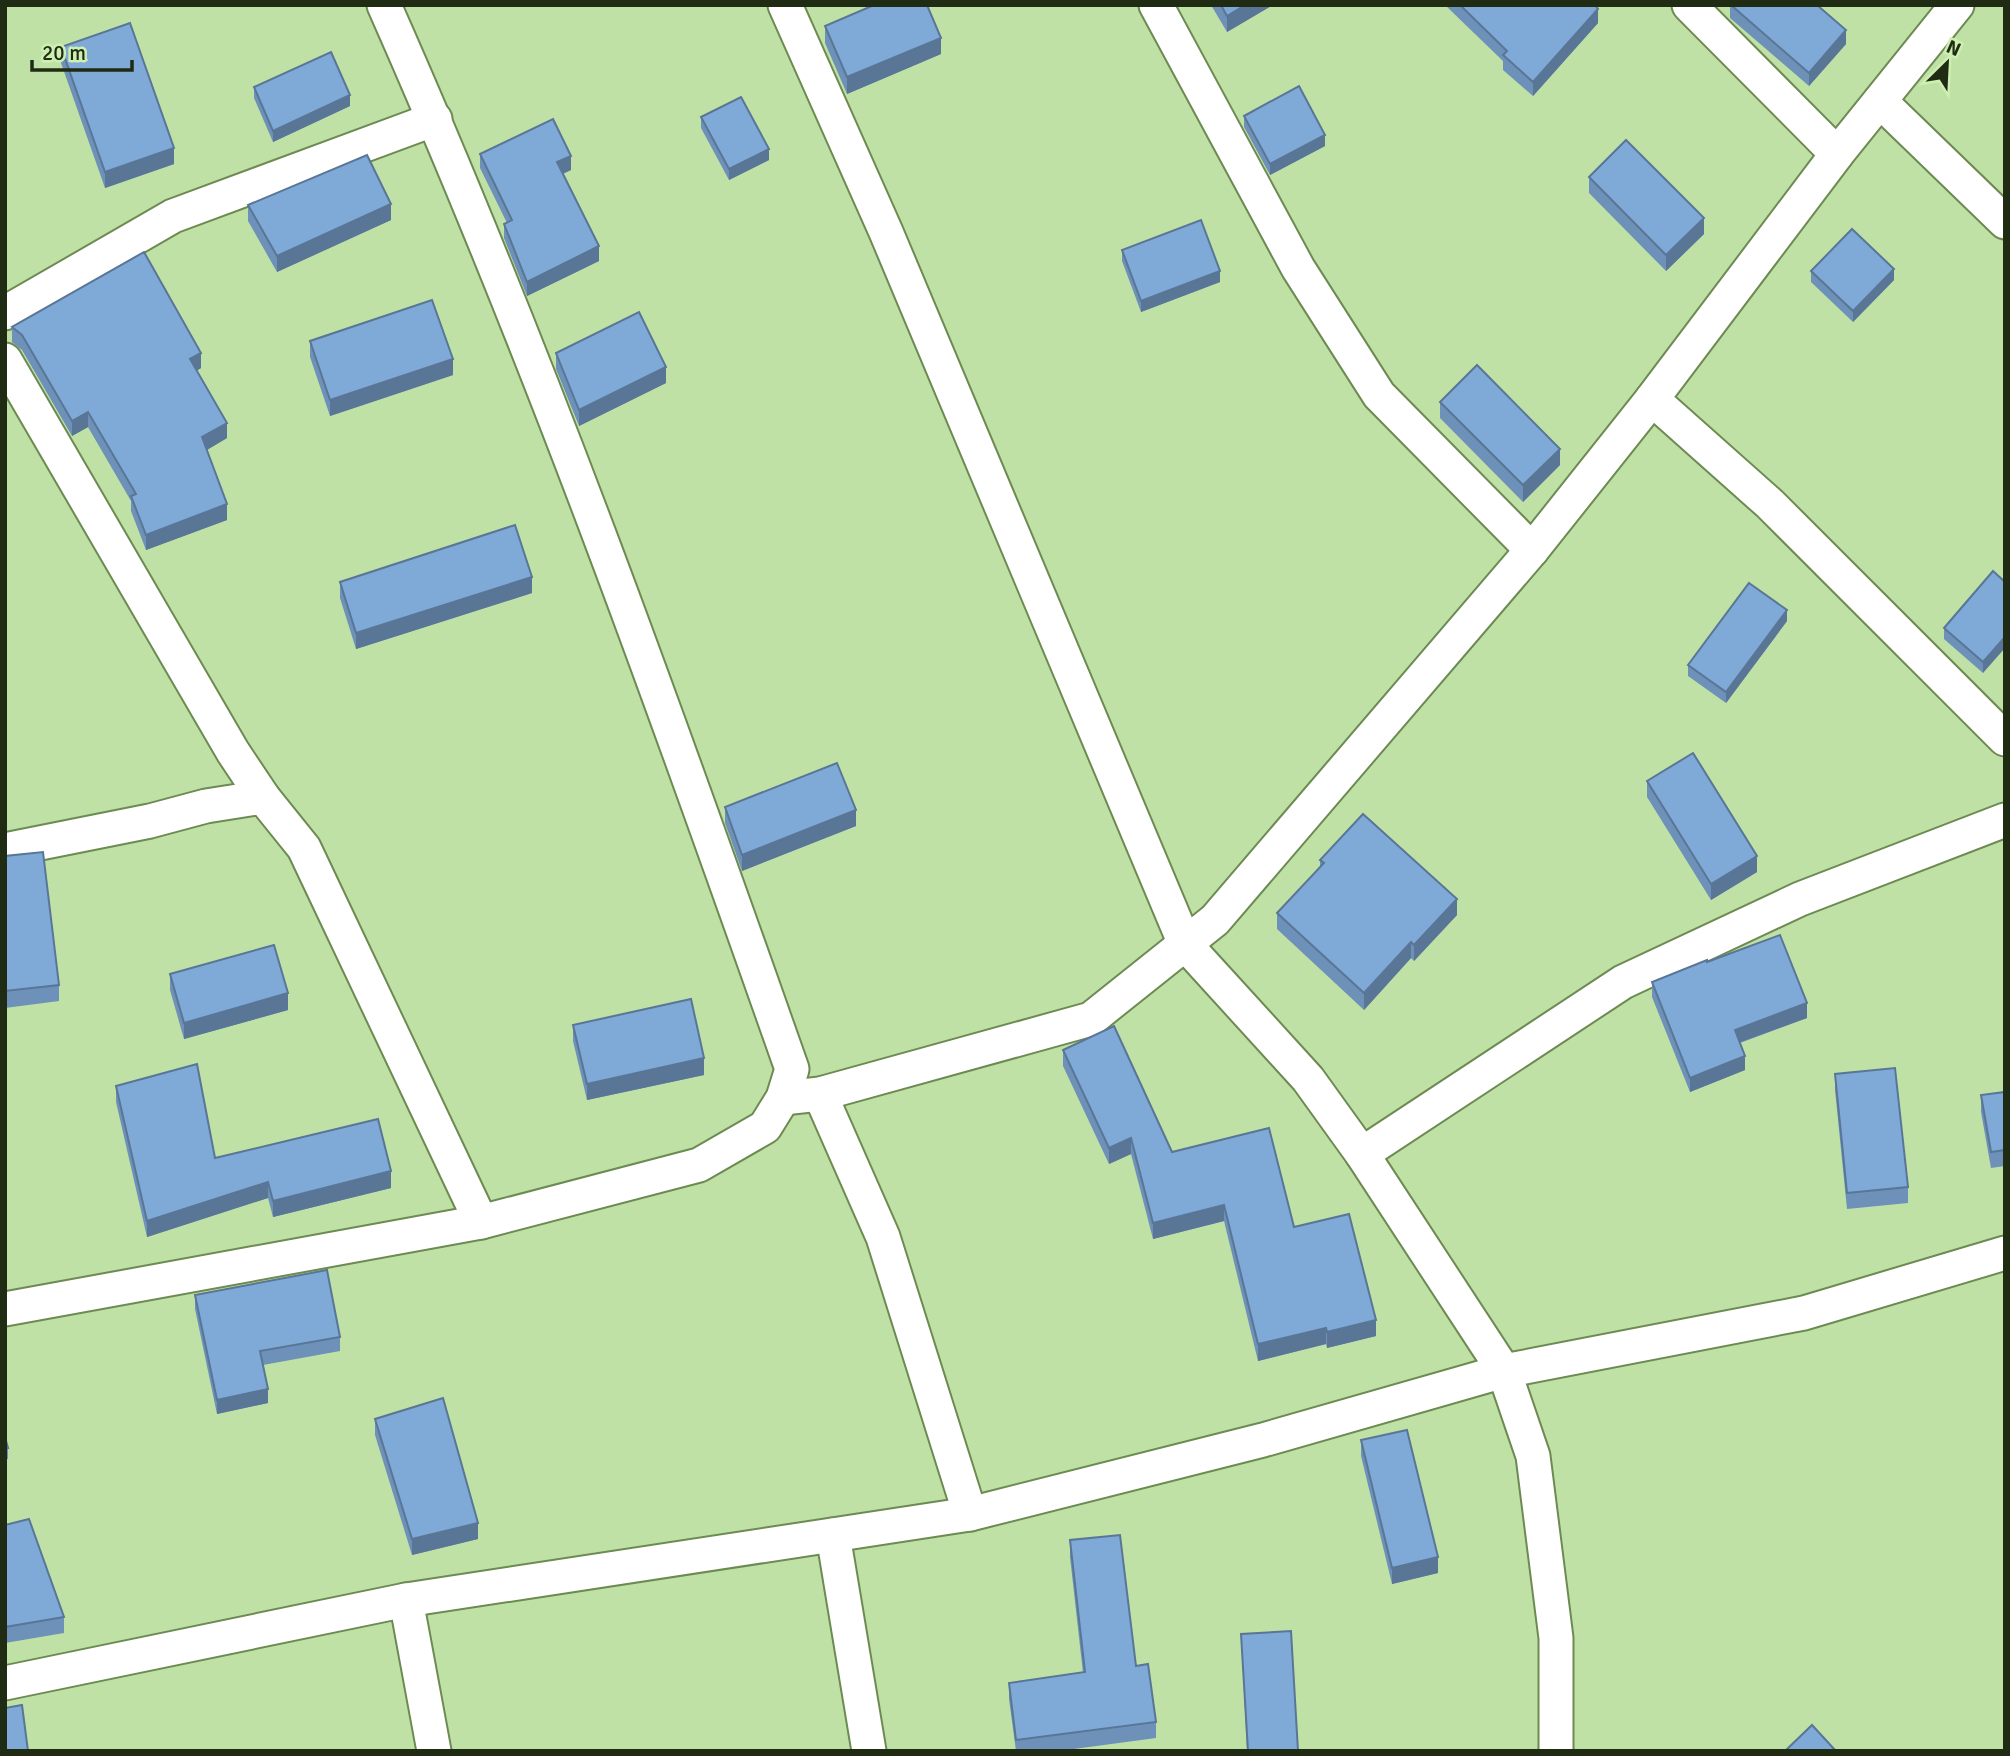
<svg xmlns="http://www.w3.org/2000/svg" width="2010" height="1756" viewBox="0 0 2010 1756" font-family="Signika,sans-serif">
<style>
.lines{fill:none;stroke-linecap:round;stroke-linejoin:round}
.street-casing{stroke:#6c8a52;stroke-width:37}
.street{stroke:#fff;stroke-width:33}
.wall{fill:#6d91b8}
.shaded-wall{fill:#597696}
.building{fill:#7fa9d6;stroke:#597696;stroke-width:2}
</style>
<rect width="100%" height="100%" fill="#c0e1a5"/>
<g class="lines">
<defs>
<g id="street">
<path d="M785,5l101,227 299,712 123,135 54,75 142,217 29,85 23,182v113"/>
<path d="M1156,5l142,263 81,127 153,155"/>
<path d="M1689,5l148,149"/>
<path d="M1880,101l125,121"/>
<path d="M5,313l168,-97 262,-97"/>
<path d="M5,360l228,392 30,45 41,51 177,374"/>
<path d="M1652,399l118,105 235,235"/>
<path d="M5,850l145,-29 56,-15 57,-9"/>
<path d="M820,1094l63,143 87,277"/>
<path d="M783,1098l37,-4 271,-75 124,-99 317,-370 120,-151 185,-245 120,-149"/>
<path d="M1362,1154l261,-172 177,-83 205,-79"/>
<path d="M5,1309l476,-87 218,-57 66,-38 18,-29 9,-29c-126,-358 -254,-717 -408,-1064"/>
<path d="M833,1535l36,216"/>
<path d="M406,1600l28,151"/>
<path d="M5,1683l401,-83 564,-86 293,-74 241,-69 300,-58 201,-60"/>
</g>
</defs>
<use href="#street" class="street-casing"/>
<use href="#street" class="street"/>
</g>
<g class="wall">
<path d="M1211,5h62l-46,27z"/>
<path d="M1445,5h150l3,18 -65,73 -30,-26v-9z"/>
<path d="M1730,5h87l29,39 -37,42 -79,-68z"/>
<path d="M825,26l116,28 -94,40 -22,-51z"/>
<path d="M61,47l113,117 -69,24 -44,-125z"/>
<path d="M254,87l96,19 -77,36 -19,-44z"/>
<path d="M1244,116l81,30 -55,29 -26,-48z"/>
<path d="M701,117l68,43 -40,20 -28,-52z"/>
<path d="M480,154l91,16 -8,4 36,87 -72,35 -23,-58v-14l3,-1 -27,-55z"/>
<path d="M1589,177l115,57 -38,37 -77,-78z"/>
<path d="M248,205l143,15 -114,52 -29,-51z"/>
<path d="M1122,250l98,32 -79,30 -19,-51z"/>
<path d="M1811,271l83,9 -41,42 -42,-40z"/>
<path d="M12,327l189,41 -5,3 31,67 -21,12 21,70 -81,30 -15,-39v-10l-43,-74 -16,9 -50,-86 -10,-8z"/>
<path d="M310,341l143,34 -123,41 -20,-59z"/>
<path d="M556,353l110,30 -87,43 -23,-57z"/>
<path d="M1440,402l120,63 -37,37 -83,-84z"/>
<path d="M340,582l192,11 -176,56 -16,-51z"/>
<path d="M2005,582l-22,91 -39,-34v-11z"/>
<path d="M1787,621l-61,82 -38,-27v-11z"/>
<path d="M1647,781l110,91 -46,28 -64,-103z"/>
<path d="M725,807l131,19 -114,45 -17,-48z"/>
<path d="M5,856l54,129v16l-54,7z"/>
<path d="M1320,860l137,55 -43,46 -3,-3 -47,52 -87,-81v-16l43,-46z"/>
<path d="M1707,962l100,56 -67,25 5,27 -55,22 -38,-95v-15z"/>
<path d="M170,974l118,36 -104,29 -14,-49z"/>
<path d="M573,1025l131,50 -117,25 -14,-59z"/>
<path d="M1063,1050l109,102 122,75 82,109 -49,12 -1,-4 -68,17 -34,-140 -71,18 -22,-85 -22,10 -46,-98z"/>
<path d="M1835,1074l73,113v16l-61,6 -12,-119z"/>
<path d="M116,1086l99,72 176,30 -118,29 -5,-19 -121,39 -31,-135z"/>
<path d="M2005,1092v74l-14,2 -10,-56v-17z"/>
<path d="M195,1295l145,42v14l-77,14 5,38 -51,11 -22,-105z"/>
<path d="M375,1419l103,120 -66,16 -37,-120z"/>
<path d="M5,1437l3,11v11h-3z"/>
<path d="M1361,1440l77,133 -46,11 -31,-128z"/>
<path d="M5,1525l59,92v16l-59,10z"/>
<path d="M1070,1540l66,126 20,56v16l-97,13h-43l-7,-52v-16l74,-10 -13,-116z"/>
<path d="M1241,1634l57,117h-51z"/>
</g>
<g class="shaded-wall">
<path d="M1245,5h28l-46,27v-16z"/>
<path d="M1598,9v14l-65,73v-14z"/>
<path d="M1846,30v14l-37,42v-13z"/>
<path d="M941,38v16l-94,40v-17z"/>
<path d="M350,95v11l-77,36v-11z"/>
<path d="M1325,135v11l-55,29v-11z"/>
<path d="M174,148v16l-69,24v-16z"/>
<path d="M769,149v11l-40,20v-11z"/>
<path d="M571,156v14l-14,6v-14z"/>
<path d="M391,204v16l-114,52v-16z"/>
<path d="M1704,218v16l-38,37v-16z"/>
<path d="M599,246v15l-72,35v-14z"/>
<path d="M1894,269v11l-41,42v-11z"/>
<path d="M1220,271v11l-79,30v-11z"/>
<path d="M201,353v15l-11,7v-16z"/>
<path d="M453,359v16l-123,41v-16z"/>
<path d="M666,367v16l-87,43v-16z"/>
<path d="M88,412v15l-16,9v-15z"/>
<path d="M227,423v15l-25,15v-16z"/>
<path d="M1560,449v16l-37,37v-17z"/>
<path d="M227,504v16l-81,30v-15z"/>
<path d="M532,577v16l-176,56v-16z"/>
<path d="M1787,610v11l-61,82v-11z"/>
<path d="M2005,637v11l-22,25v-11z"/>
<path d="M856,810v16l-114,45v-16z"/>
<path d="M1757,856v16l-46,28v-16z"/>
<path d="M1457,899v16l-43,46v-16z"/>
<path d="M1411,942v16l-47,52v-17z"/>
<path d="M288,993v17l-104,29v-16z"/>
<path d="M1807,1003v15l-72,26v-14z"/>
<path d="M1745,1056v14l-55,22v-14z"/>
<path d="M704,1058v17l-117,25v-16z"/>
<path d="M1131,1138v16l-22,10v-16z"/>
<path d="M391,1171v17l-118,29v-16z"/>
<path d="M268,1182v16l-121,39v-16z"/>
<path d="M1224,1205v16l-71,18v-16z"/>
<path d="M1376,1320v16l-49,12v-16z"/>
<path d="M1326,1328v16l-68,17v-17z"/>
<path d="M268,1389v14l-51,11v-14z"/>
<path d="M478,1523v16l-66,16v-16z"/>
<path d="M1438,1557v16l-46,11v-16z"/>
</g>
<g class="building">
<path d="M874,5h53l14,33 -94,39 -22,-51z"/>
<path d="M1221,5h24l-18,11z"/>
<path d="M1460,5h135l3,4 -65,73 -30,-27 4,-4z"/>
<path d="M1731,5h86l29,25 -37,43z"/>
<path d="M130,23l44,125 -69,24 -44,-125z"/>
<path d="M331,52l19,43 -77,36 -19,-44z"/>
<path d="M1299,86l26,49 -55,29 -26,-48z"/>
<path d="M741,97l28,52 -40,20 -28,-52z"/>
<path d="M553,119l18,37 -14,6 42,84 -72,36 -23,-58 8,-4 -32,-66z"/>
<path d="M1626,140l78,78 -38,37 -77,-78z"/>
<path d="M367,155l24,49 -114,52 -29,-51z"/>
<path d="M1201,220l19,51 -79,30 -19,-51z"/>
<path d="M1852,229l42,40 -41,42 -42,-40z"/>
<path d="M144,252l57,101 -11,6 37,64 -25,14 25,67 -81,31 -15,-39 5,-2 -48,-82 -16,9 -50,-86 -10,-8z"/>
<path d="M432,300l21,59 -123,41 -20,-59z"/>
<path d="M639,312l27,55 -87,43 -23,-57z"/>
<path d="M1477,365l83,84 -37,36 -83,-83z"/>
<path d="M515,525l17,52 -176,56 -16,-51z"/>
<path d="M1993,571l12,11v55l-22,25 -39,-34z"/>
<path d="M1749,583l38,27 -61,82 -38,-27z"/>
<path d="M1693,753l64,103 -46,28 -64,-103z"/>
<path d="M837,763l19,47 -114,45 -17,-48z"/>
<path d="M1363,814l94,85 -43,46 -3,-3 -47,51 -87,-80 47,-50 -4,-3z"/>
<path d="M43,852l16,133 -54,6v-135z"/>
<path d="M1780,935l27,68 -72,27 10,26 -55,22 -38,-96 55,-22v2z"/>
<path d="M274,945l14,48 -104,30 -14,-49z"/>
<path d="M691,999l13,59 -117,26 -14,-59z"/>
<path d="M1114,1026l58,126 97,-24 25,99 55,-13 27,106 -49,12 -1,-4 -68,16 -34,-139 -71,18 -22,-85 -22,10 -46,-98z"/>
<path d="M197,1064l18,94 163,-39 13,52 -118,30 -5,-19 -121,39 -31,-135z"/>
<path d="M1895,1068l13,119 -61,6 -12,-119z"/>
<path d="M2005,1092v58l-14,2 -10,-57z"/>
<path d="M327,1270l13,67 -80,14 8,38 -51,11 -22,-105z"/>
<path d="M443,1398l35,125 -66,16 -37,-120z"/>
<path d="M1407,1430l31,127 -46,11 -31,-128z"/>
<path d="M5,1437l3,11h-3z"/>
<path d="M29,1519l35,98 -59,10v-102z"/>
<path d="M1120,1535l16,131 12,-2 8,58 -140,18 -7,-57 76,-11 -15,-132z"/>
<path d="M1291,1631l7,120h-50l-7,-117z"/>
<path d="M22,1705l6,46h-23v-43z"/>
<path d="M1812,1725l24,26h-51z"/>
</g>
<rect width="2010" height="1756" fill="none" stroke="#1f2b13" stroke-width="14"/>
<g transform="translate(1947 63) rotate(24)" stroke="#cdefb1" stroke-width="5" paint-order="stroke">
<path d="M0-5L12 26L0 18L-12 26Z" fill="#1f2b13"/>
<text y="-10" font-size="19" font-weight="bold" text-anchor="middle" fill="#1f2b13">N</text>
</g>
<path d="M32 60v10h100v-10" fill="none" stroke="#1f2b13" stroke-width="3.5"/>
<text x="42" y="60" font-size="21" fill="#1f2b13" stroke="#cdefb1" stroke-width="5" paint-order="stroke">20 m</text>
</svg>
